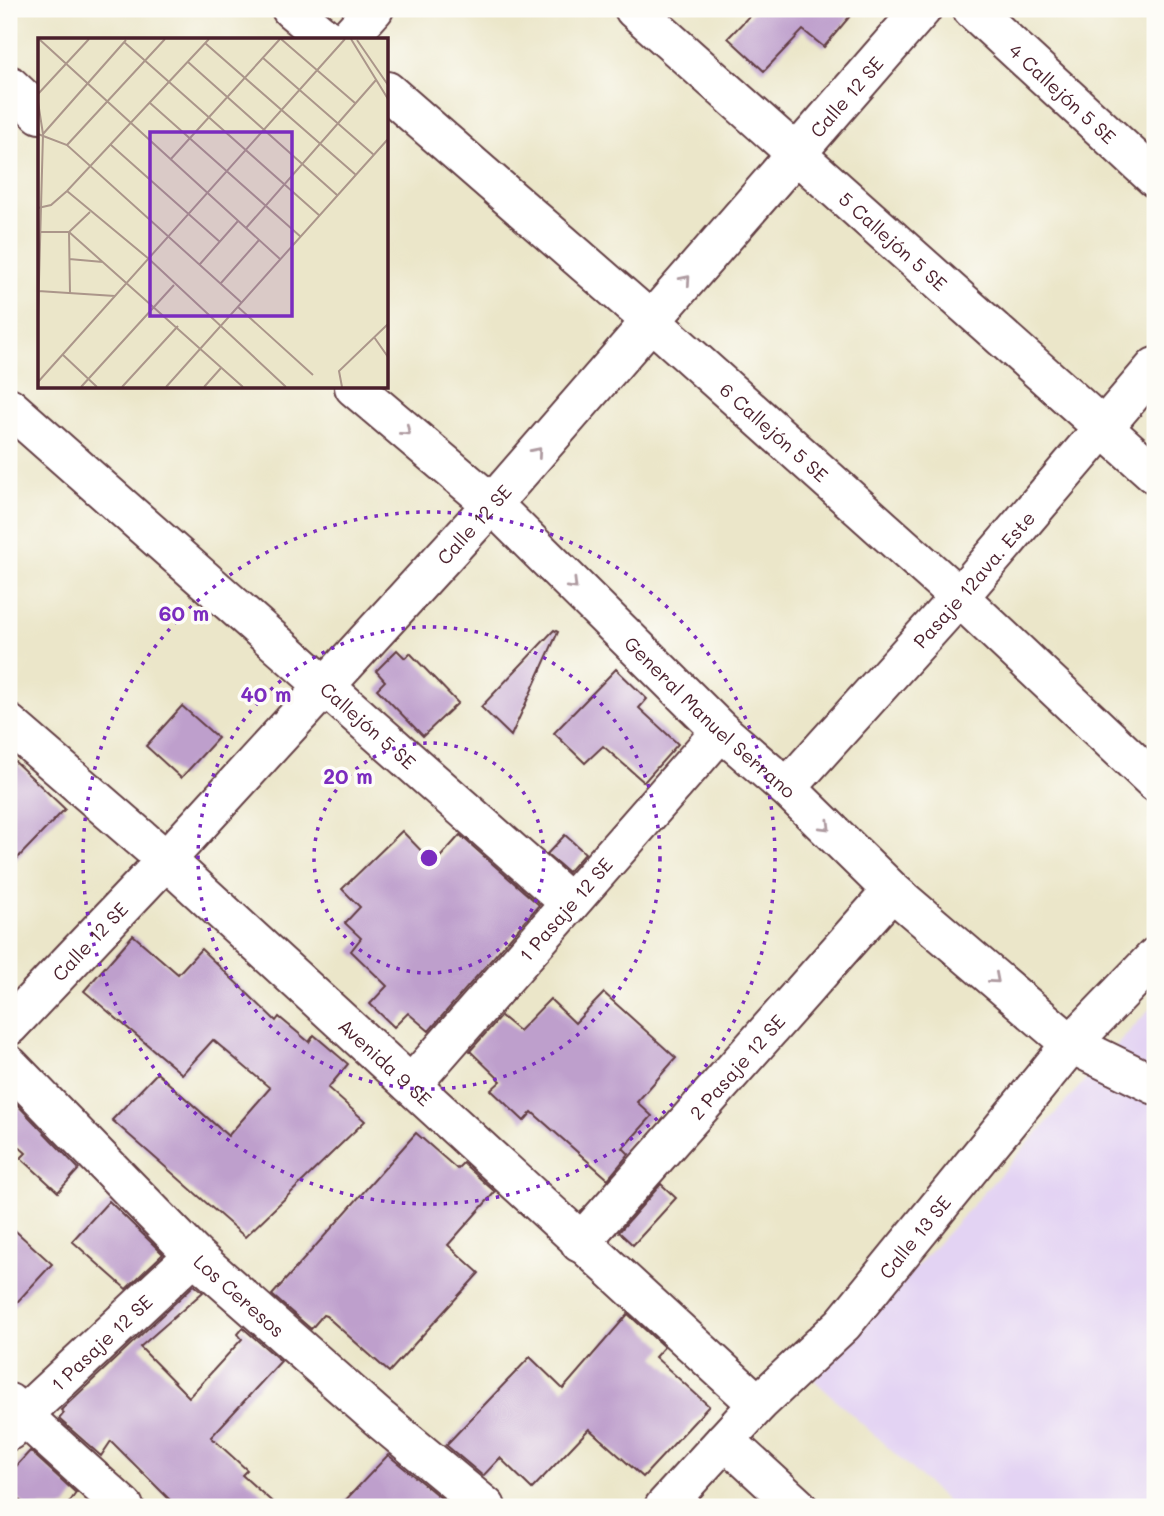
<svg xmlns="http://www.w3.org/2000/svg" width="1164" height="1516" viewBox="0 0 1164 1516" font-family="Mali,sans-serif">
<style>
.built{fill:#e3d3f3}
.building{fill:#be9fcc}
.lines{fill:none;stroke-linecap:round;stroke-linejoin:round}
.minor-casing{stroke:#623d43;stroke-width:42}
.minor{stroke:#fff;stroke-width:38}
.oneway{stroke:#ae9aa0}
.ring{fill:none;stroke:#7b2cbf;stroke-width:3.5;stroke-dasharray:3.5 7}
.labels{text-anchor:middle;dominant-baseline:central;stroke-width:7;stroke-linejoin:round;paint-order:stroke}
.street-label{font-size:19px;fill:#4a1f2b;stroke:#fdfcf7}
.inset-road{fill:none;stroke:#ab968a;stroke-width:2}
.view{fill:#7b2cbf;fill-opacity:0.15;stroke:#7b2cbf;stroke-width:3.5}
.inset-edge{fill:none;stroke:#4a1f2b;stroke-width:3.5}
.centre{fill:#7b2cbf;stroke:#fdfcf7;stroke-width:3.5}
.ring-label{font-size:21px;text-anchor:middle;font-weight:bold;fill:#7b2cbf;stroke:#fdfcf7;stroke-width:7;stroke-linejoin:round;paint-order:stroke}
</style>
<rect width="100%" height="100%" fill="#fdfcf7"/>
<filter id="ink" filterUnits="userSpaceOnUse"><feTurbulence type="fractalNoise" baseFrequency=".0143" numOctaves="2"/><feDisplacementMap in="SourceGraphic" scale="14" xChannelSelector="R" yChannelSelector="G"/><feConvolveMatrix kernelMatrix="1 2 1 2 8 2 1 2 1" color-interpolation-filters="sRGB"/></filter>
<filter id="wash" filterUnits="userSpaceOnUse"><feTurbulence type="fractalNoise" baseFrequency=".00686" numOctaves="4" result="noise"/><feDisplacementMap in="SourceGraphic" scale="28" xChannelSelector="R" yChannelSelector="G"/><feGaussianBlur stdDeviation="1.57" result="paint"/><feColorMatrix in="noise" values="0 0 0 0 0 0 0 0 0 0 0 0 0 0 0 0 0 1.4 0 .05"/><feComposite in="paint" operator="in"/></filter>
<g filter="url(#wash)">
<rect width="100%" height="100%" fill="#ebe6c9"/>
<path class="built" d="M1155,1003v504h-202l-139,-127z"/>
<g id="blocks">
<g class="building">
<path d="M756,9h100l-32,38 -21,-17 -39,41 -36,-33z"/>
<path d="M554,630l4,2 -47,104 -30,-29z"/>
<path d="M397,650l8,8 5,-5 48,50 -35,33 -46,-47 8,-8 -9,-10z"/>
<path d="M616,669l31,30 -8,9 39,36 -34,38 -41,-36 -18,17 -31,-30z"/>
<path d="M182,706l36,32 -37,40 -35,-32z"/>
<path d="M9,756l56,53 -56,58z"/>
<path d="M402,831l32,33 26,-29 79,70 -110,126 -21,-18 -14,14 -24,-23 17,-18 -36,-35 10,-13 -16,-15 15,-16 -18,-18z"/>
<path d="M565,835l20,18 -17,19 -21,-18z"/>
<path d="M133,935l45,39 23,-25 75,72 3,-4 30,25 5,-7 34,29 -20,24 37,33 -120,116 -133,-117 45,-47 71,63 42,-48 -57,-48 -31,34 -98,-83z"/>
<path d="M604,993l72,65 -39,44 15,14 -29,32 6,6 -21,25 -76,-67 -8,9 -33,-31 10,-9 -31,-30 31,-35 18,15 31,-32 25,24z"/>
<path d="M9,1096l70,73 -21,23 -37,-34 5,-5 -17,-15z"/>
<path d="M416,1133l41,36 6,-6 32,29 -47,53 31,28 -90,99 -63,-56 -3,-1 -12,14 -39,-34z"/>
<path d="M661,1184l15,14 -43,47 -14,-13z"/>
<path d="M109,1201l54,53 -37,35 -54,-48z"/>
<path d="M9,1225l43,39 -43,47z"/>
<path d="M194,1285l9,7 -63,55 49,50 53,-58 -4,-5 5,-6 38,33 -70,76 36,33 -5,5 36,32h-101l-66,-66 -10,15 -42,-37 5,-6 -3,-3z"/>
<path d="M628,1314l36,33 -9,10 54,49 -66,71 -54,-48 -57,60 -32,-31 -17,18 -37,-31 84,-88 33,32z"/>
<path d="M30,1451l46,42 -10,14h-39l-18,-16v-17z"/>
<path d="M388,1455l64,52h-113z"/>
</g>
</g>
</g>
<g filter="url(#ink)">
<use href="#blocks" fill-opacity="0" stroke="#623d43" stroke-width="2"/>
<g class="lines">
<defs>
<g id="minor">
<path d="M291,9l37,31"/>
<path id="s1" d="M634,9l521,465"/>
<path id="s2" d="M972,9l183,169"/>
<path d="M346,40l28,-31"/>
<path d="M9,85l31,29"/>
<path id="s3" d="M387,91l264,230 308,276 196,185"/>
<path id="s4" d="M354,387l138,117 229,227 66,57 105,103 179,153 84,41"/>
<path id="s5" d="M9,407l561,496"/>
<path id="s6" d="M9,724l157,136 592,544"/>
<path id="s7" d="M787,788l172,-191 196,-230"/>
<path id="s8" d="M9,1026l157,-166 326,-356 430,-495"/>
<path id="s9" d="M9,1065l185,190 187,165 105,87"/>
<path id="s10" d="M411,1085l310,-354"/>
<path id="s11" d="M580,1243l312,-352"/>
<path d="M9,1403l115,104"/>
<path id="s12" d="M9,1431l14,-16 171,-160"/>
<path d="M725,1440l73,67"/>
<path id="s13" d="M664,1507l94,-103 85,-80 228,-280 84,-87"/>
</g>
</defs>
<use href="#minor" class="minor-casing"/>
<use href="#minor" class="minor"/>
</g>
<defs><path id="oneway-chevron" d="M-2-3.5L2.5 0L-2 3.5" fill="none" stroke-width="1.6" stroke-linecap="round" stroke-linejoin="round" transform="scale(1.75)"/></defs>
<g class="oneway">
<use href="#oneway-chevron" transform="translate(686 280) rotate(-49)"/>
<use href="#oneway-chevron" transform="translate(406 431) rotate(40)"/>
<use href="#oneway-chevron" transform="translate(537 452) rotate(-49)"/>
<use href="#oneway-chevron" transform="translate(573 585) rotate(45)"/>
<use href="#oneway-chevron" transform="translate(826 826) rotate(45)"/>
<use href="#oneway-chevron" transform="translate(995 979) rotate(41)"/>
</g>
</g>
<g class="ring">
<circle cx="429" cy="858" r="115"/>
<circle cx="429" cy="858" r="231"/>
<circle cx="429" cy="858" r="346"/>
</g>
<g class="labels">
<g class="street-label">
<text stroke="none"><textPath href="#s2" startOffset="124">4 Callejón 5 SE</textPath></text>
<text stroke="none"><textPath href="#s8" startOffset="1251">Calle 12 SE</textPath></text>
<text stroke="none"><textPath href="#s1" startOffset="348">5 Callejón 5 SE</textPath></text>
<text stroke="none"><textPath href="#s3" startOffset="516">6 Callejón 5 SE</textPath></text>
<text stroke="none"><textPath href="#s8" startOffset="684">Calle 12 SE</textPath></text>
<text stroke="none"><textPath href="#s7" startOffset="280">Pasaje 12ava. Este</textPath></text>
<text stroke="none"><textPath href="#s4" startOffset="486">General Manuel Serrano</textPath></text>
<text stroke="none"><textPath href="#s5" startOffset="480">Callejón 5 SE</textPath></text>
<text stroke="none"><textPath href="#s10" startOffset="234">1 Pasaje 12 SE</textPath></text>
<text stroke="none"><textPath href="#s8" startOffset="117">Calle 12 SE</textPath></text>
<text stroke="none"><textPath href="#s6" startOffset="506">Avenida 9 SE</textPath></text>
<text stroke="none"><textPath href="#s11" startOffset="236">2 Pasaje 12 SE</textPath></text>
<text stroke="none"><textPath href="#s13" startOffset="369">Calle 13 SE</textPath></text>
<text stroke="none"><textPath href="#s9" startOffset="326">Los Ceresos</textPath></text>
<text stroke="none"><textPath href="#s12" startOffset="128">1 Pasaje 12 SE</textPath></text>
</g>
</g>
<g transform="translate(38 38)">
<rect width="350" height="350" fill="#ebe6c9"/>
<path class="inset-road" d="M1,1l241,220M243,1l74,64M313,1l37,60M319,2l31,45M86,4l196,174M167,5l151,132M225,20l111,97M150,24l149,133M0,56l51,-55M0,64l5,32 -5,184M112,65l151,134M0,96l29,11 175,158M5,96l83,-94M29,107l98,-106M73,107l109,97M132,122l110,-121M29,153l82,68 137,128M0,170l13,-3 16,-14 142,-152M208,190l130,-148M2,194h29l21,-20M31,194l174,155M31,194l1,61M31,221l34,3M162,226l38,-43M183,245l38,-43M0,253l77,5M200,269l75,68M336,299l14,20M24,316l35,33M0,344l307,-343M43,349l93,-102M84,349l56,-61M128,349l222,-248M166,349l17,-19M304,349l-3,-16 49,-47"/>
<path class="view" d="M112,94h142v184h-142z"/>
<rect width="350" height="350" class="inset-edge"/>
</g>
<circle cx="429" cy="858" r="10" class="centre"/>
<g class="ring-label">
<text x="184" y="621">60 m</text>
<text x="266" y="702">40 m</text>
<text x="348" y="784">20 m</text>
</g>
<rect width="1164" height="1516" fill="none" stroke="#fdfcf7" stroke-width="35"/>
</svg>
